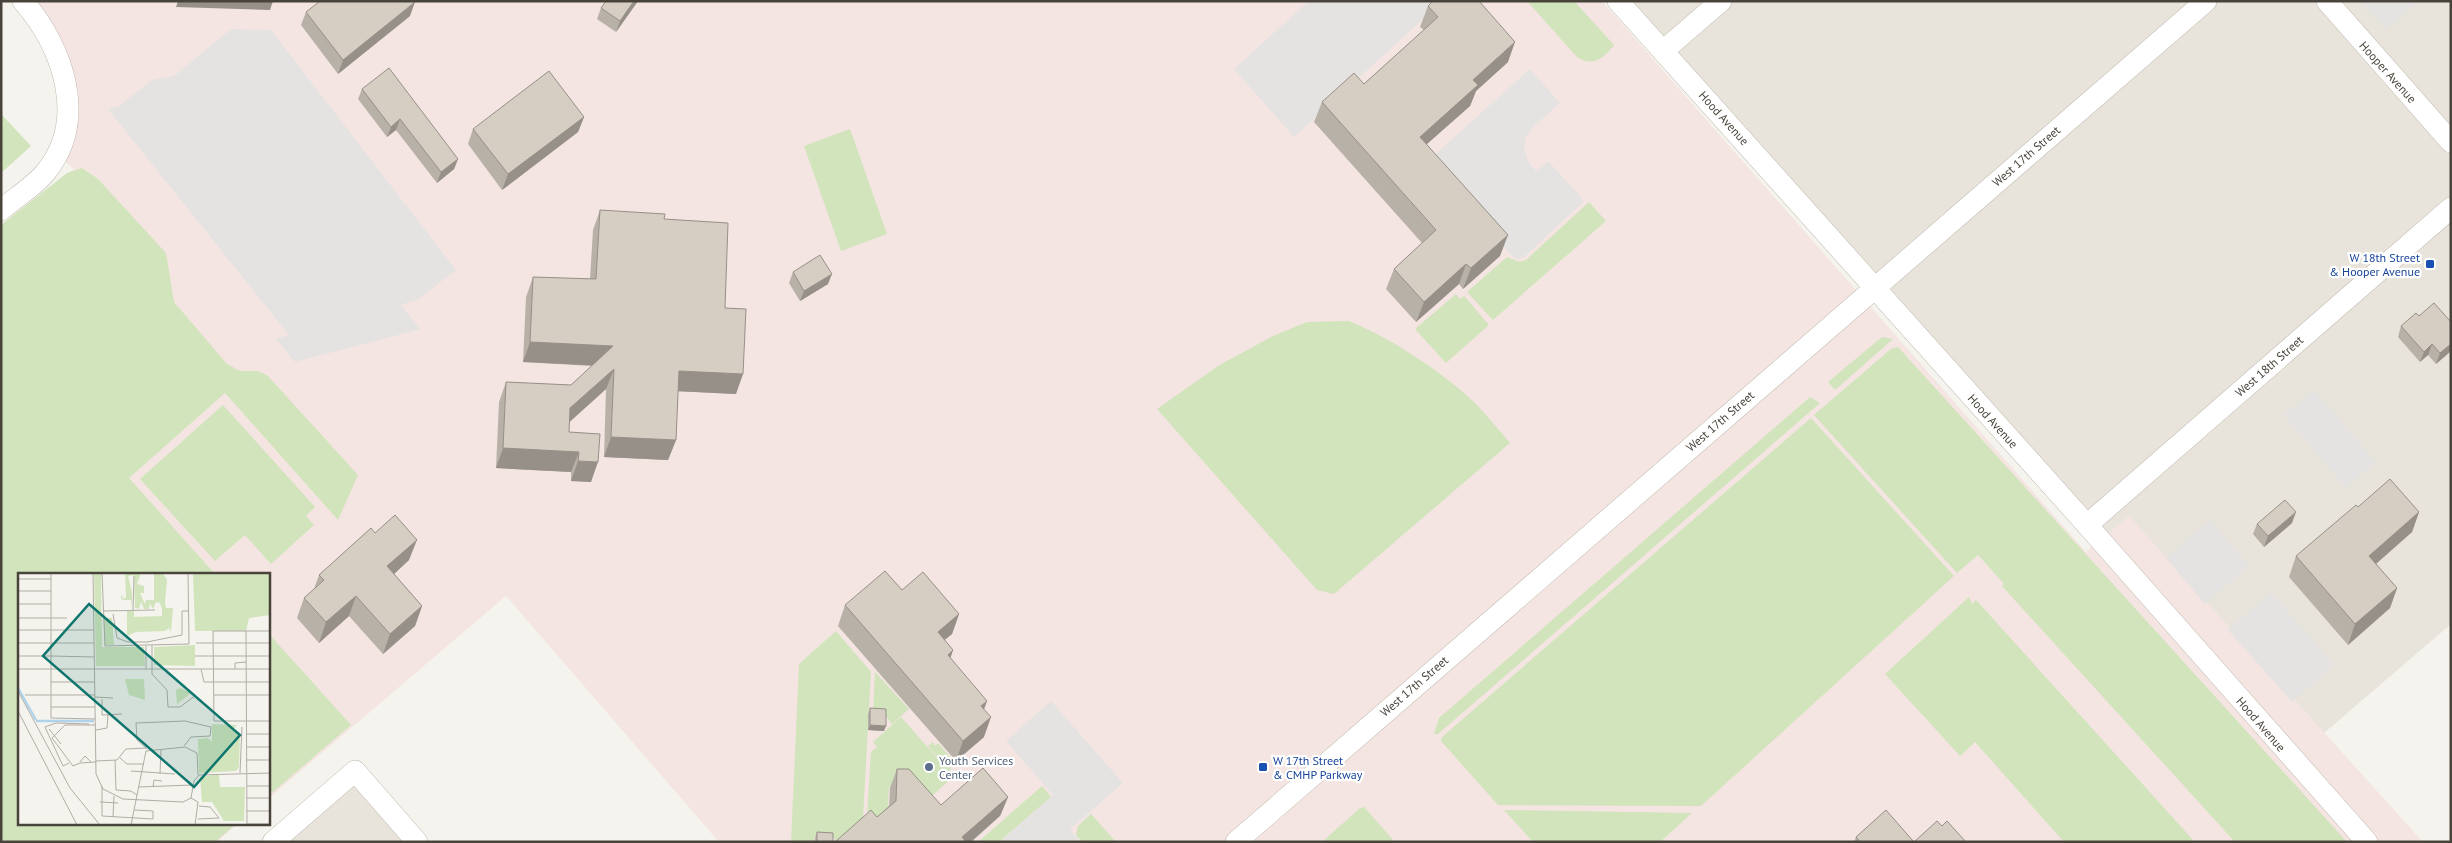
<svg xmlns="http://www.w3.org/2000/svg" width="2452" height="843" viewBox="0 0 2452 843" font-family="'PT Sans',sans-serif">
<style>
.residential{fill:#e8e4dc}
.medical{fill:#f4e5e2}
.green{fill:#d1e4bb}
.parking{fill:#e4e3e1}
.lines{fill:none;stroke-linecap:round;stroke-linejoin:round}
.minor-casing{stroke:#c0bab0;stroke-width:22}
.minor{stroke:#fff;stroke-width:21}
.wall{fill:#b8b1a8}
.shaded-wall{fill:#969088}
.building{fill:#d6cec3;stroke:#969088}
.transit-dot{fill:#1a4fb4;stroke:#fff;stroke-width:2}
.service-dot{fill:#5c6f8a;stroke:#fff;stroke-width:2}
.labels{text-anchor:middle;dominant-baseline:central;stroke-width:4.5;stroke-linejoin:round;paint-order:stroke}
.street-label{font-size:12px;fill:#49443b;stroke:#fff}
.transit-label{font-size:12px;fill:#164399;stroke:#fff;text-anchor:end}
.service-label{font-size:12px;fill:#4e5e75;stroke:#fff;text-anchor:start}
.inset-river{fill:none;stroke:#b1d3ea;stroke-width:2.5}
.inset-road{fill:none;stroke:#b0ada6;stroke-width:1}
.view{fill:#0f766e;fill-opacity:0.15;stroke:#0f766e;stroke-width:2.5}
.inset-edge{fill:none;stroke:#49443b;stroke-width:2.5}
</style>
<rect width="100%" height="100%" fill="#f5f3ed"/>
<g class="residential">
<path d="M1618,1h833v623l-148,127z"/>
<path d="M355,771l62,71h-144z"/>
</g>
<path class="medical" d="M23,1h1579l484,551 43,-36 294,326h-1704l-213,-246 -237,202v-224h-250v250h218l-20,18h-216v-617l73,-56 -17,-14 11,-43z"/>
<g class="green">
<path d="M1527,1h47l40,44c-11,14 -21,22 -37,12z"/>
<path d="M1,114l30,32 -30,27z"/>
<path d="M850,129l37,105 -46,17 -37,-105z"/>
<path d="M82,168l16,11 68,74 8,49 53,62 13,7h18l10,5 90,99 -20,45 -113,-127 -96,85 86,96h-196v250h217l-21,18h-210l-4,-4v-613l66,-52z"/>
<path d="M1589,202l17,19 -113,99 -26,-28 40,-35 12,5 7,-2z"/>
<path d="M1456,294l4,5 4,-3 25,29 -43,38 -31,-34z"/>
<path d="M1349,321c42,17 95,52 128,84 11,12 22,25 33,38l-176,151 -17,-4 -160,-181 61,-43 55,-30 34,-14z"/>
<path d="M1882,337l11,2 -58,51 -7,-8z"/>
<path d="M1898,347l449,495h-112l-233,-256 2,-2 -26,-29 -21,18 -143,-158 77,-66z"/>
<path d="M1810,397l10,6 -382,331h-4l5,-16z"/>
<path d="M223,405l92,102 -9,9 8,9 -43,39 -26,-29 -30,26 -75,-82z"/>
<path d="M1811,418l143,158 -253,230 -203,-1 -57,-64 1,-4z"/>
<path d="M1969,597l3,7 4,-4 218,241 -130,1 -89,-100 -15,14 -75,-82z"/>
<path d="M836,631l35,41 -8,146 -26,24 -4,-5 -18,-1 -1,6h-23l8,-178z"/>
<path d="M269,634l82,91 -78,67 -4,-2z"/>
<path d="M875,672l34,37 -17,15 -8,-10 -11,-1z"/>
<path d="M901,717l46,52 -19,-23 5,-4 2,4 3,-3 13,15 -1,22 -23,20 -21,-12 -17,-1 -1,17 5,6 -14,12 -12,-7 4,-63 6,-5 -4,-5z"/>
<path d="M1042,786l9,11 -52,45h-21z"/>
<path d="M1364,807l31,35h-73l38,-34z"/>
<path d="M1504,810l188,3 -32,29h-127z"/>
<path d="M1091,814l25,28h-34l-6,-7 2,-9z"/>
</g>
<g class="parking">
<path d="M1309,1h134l-149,136 -60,-68z"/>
<path d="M2361,1h58l-33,29z"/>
<path d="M231,29l40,1 185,240 -39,30 -17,5 21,24 -126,33 -19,-23 13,-4 -181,-226 11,-3 33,-26 22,-4z"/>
<path d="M1530,69l30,34 -27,24 -7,10 -2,11 4,13 8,10 12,-10 33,36 2,5 -60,56 -4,1 -5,-1 -86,-97z"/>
<path d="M2314,390l62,72 -30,26 -62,-73z"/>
<path d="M2210,520l39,46 -44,38 -39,-46z"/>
<path d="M2271,593l64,72 -43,37 -64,-72z"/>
<path d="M1051,701l72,82 -53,46 10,13h-80l53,-47 -47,-54z"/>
</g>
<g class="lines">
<defs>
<g id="minor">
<path d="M1618,1l469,524 280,317"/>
<path d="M2327,1l124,141"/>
<path d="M1663,51l58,-50"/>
<path d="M1,210c14,-12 32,-23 44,-37 44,-53 18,-126 -22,-172"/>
<path d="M2087,525l364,-317"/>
<path d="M273,842l82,-71 62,71"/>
<path d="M1236,842l970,-841"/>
</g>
</defs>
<use href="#minor" class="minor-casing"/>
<use href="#minor" class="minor"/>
</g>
<g class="wall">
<path d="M638,1l-22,31 -19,-13 4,-11z"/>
<path d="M1428,6l80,56 -32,29 -6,15 -44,39 74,111 -37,33 -4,-5 -43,38 -30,-33 8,-20 28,-26 -108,-121 8,-20 42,-18 60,-54 -4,-3z"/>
<path d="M306,12l104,4 -72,58 -37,-49z"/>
<path d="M362,89l96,70 -4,10 -17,14 -41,-53 -9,7 -29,-38z"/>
<path d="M584,117l-6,15 -76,58 -34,-46 5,-15z"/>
<path d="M600,210l64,9 61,89 11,86 -58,-3 -2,49 -8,20 -64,-3 2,-68 -37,33v10l31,2 -9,48 -20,-1v-9l-75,-4 3,-66 7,-20 65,3 21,-19 -69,-4 3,-65 7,-20 57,2 3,-49z"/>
<path d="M793,272l35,12 -28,17 -11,-18z"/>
<path d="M2419,316l32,6v29l-15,13 -8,-9 -8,7 -22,-25 3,-11z"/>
<path d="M2358,507l61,5 -7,20 -36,32 21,24 -7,20 -42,37 -59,-68 7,-21z"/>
<path d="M2292,523l-28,24 -11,-13 4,-10z"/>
<path d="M375,533l34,27 -15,14 28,32 -7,20 -32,28 -34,-38 -30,27 -22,-25 7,-20 10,-9 5,-14z"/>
<path d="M902,590l57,24 -7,20 -8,6 9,10 -3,9 34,50v28l-28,24 -118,-135 7,-21z"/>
<path d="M870,708l14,23 -16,-1v-16z"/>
<path d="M897,769l44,36 67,-8 -8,19 -123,1 12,-11 1,-18z"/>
<path d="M1942,826l24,16h-112l2,-5 58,5z"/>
<path d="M817,832l16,10h-18v-4z"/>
</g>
<g class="shaded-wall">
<path d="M178,1h95l-3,9 -94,-3z"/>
<path d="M634,1h4l-22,31 4,-11z"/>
<path d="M415,2l-5,14 -72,58 5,-14z"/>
<path d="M1515,42l-7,20 -32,29 -6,15 -58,51 8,-20 53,-57z"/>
<path d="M584,117l-6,15 -76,58 6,-16z"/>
<path d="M400,119l-4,11 -9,7 4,-10z"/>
<path d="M458,159l-4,10 -17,14 4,-11z"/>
<path d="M1508,235l-8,21 -37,33 8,-21z"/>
<path d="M1466,264l-7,20 -43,38 8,-20z"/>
<path d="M832,274l-4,10 -28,17 4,-10z"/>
<path d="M530,342l83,4 -7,20 -83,-4z"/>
<path d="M2432,344l-4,11 -8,7 4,-10z"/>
<path d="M2451,344v7l-15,13 4,-11z"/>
<path d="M614,369l-8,20 -43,39 7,-20z"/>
<path d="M679,371l64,3 -7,20 -64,-3z"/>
<path d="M611,437l65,3 -8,20 -64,-3z"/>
<path d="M503,448l76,4 -8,20 -75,-4z"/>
<path d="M578,461l20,1 -7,20 -20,-1z"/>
<path d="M2296,512l-4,11 -28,24 4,-11z"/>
<path d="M2419,512l-7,20 -50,44 7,-20z"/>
<path d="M417,540l-8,20 -29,27 7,-21z"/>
<path d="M2397,588l-7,20 -42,37 7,-21z"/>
<path d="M356,596l-7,20 -30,27 7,-21z"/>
<path d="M422,606l-7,20 -32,28 7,-20z"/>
<path d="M959,614l-7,20 -22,18 8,-20z"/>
<path d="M953,650l-7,21 2,-16z"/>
<path d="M987,701l-7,20 1,-15z"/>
<path d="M991,717l-7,20 -28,24 7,-20z"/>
<path d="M870,725l16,1 -2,5 -16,-1z"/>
<path d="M1008,797l-8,19 -29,26h-11l2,-5z"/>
</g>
<g class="building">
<path d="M320,1h94l1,1 -72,58 -37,-48z"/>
<path d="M606,1h28l-14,20 -19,-13z"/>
<path d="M1433,1h46l36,41 -42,38 5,5 -58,52 88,98 -37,33 -5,-4 -42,38 -30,-33 42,-39 -114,-128 32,-29 10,11 74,-67 -10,-11z"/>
<path d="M389,68l69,91 -17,13 -41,-53 -9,8 -29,-38z"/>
<path d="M549,71l35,46 -76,57 -35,-45z"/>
<path d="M600,210l65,4 -1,5 64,4 -3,85 21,1 -3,65 -64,-3 -3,69 -65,-3 3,-68 -44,39 -1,24 31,2 -2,28 -20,-1 1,-9 -76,-4 3,-66 65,3 42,-39 -83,-4 3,-65 63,2z"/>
<path d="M820,255l12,19 -28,17 -11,-19z"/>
<path d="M2434,303l17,19v22l-11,9 -8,-9 -8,8 -23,-26 15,-13 3,3z"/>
<path d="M2390,479l29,33 -50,44 28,32 -42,36 -59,-68 60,-51 2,2z"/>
<path d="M2285,500l11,12 -28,24 -11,-12z"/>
<path d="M395,515l22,25 -30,26 35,40 -32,28 -34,-38 -30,26 -22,-24 20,-18 -5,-5 52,-47 4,5z"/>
<path d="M885,571l17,19 21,-18 36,42 -21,18 15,18 -5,5 39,46 -6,5 10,11 -28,24 -118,-136z"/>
<path d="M870,708l16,1v17l-16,-1z"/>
<path d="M983,768l25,29 -46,40 4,5h-131l36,-32 6,7 19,-16 1,-32h12l32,36z"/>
<path d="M1886,810l28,32 23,-21 5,5 5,-5 19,21h-106l-4,-5z"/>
<path d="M817,832l16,1v9h-16z"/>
</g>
<g class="transit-dot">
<rect x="2425" y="259" width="10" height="10" rx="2.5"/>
<rect x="1258" y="762" width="10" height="10" rx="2.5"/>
</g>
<circle class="service-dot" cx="929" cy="767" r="5"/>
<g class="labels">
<g class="street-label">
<text transform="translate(2388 72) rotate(48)">Hooper Avenue</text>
<text transform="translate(1724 118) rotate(48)">Hood Avenue</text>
<text transform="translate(2026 156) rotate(-41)">West 17th Street</text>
<text transform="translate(2269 366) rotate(-41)">West 18th Street</text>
<text transform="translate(1720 421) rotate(-41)">West 17th Street</text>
<text transform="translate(1993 421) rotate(48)">Hood Avenue</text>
<text transform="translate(1414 686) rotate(-41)">West 17th Street</text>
<text transform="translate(2261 724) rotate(49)">Hood Avenue</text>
</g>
<g class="transit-label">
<text x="2420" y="257">W 18th Street<tspan x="2420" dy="14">&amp; Hooper Avenue</tspan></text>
<text x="1273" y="760" text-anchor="start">W 17th Street<tspan x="1273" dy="14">&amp; CMHP Parkway</tspan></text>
</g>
<g class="service-label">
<text x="939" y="760">Youth Services<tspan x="939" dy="14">Center</tspan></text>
</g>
</g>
<g transform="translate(18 573)">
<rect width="252" height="252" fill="#f5f3ed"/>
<path d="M76,0h7l1,74h42l1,19h-49zM107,0h16l-4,11 7,2v7h-4l5,11 1,-4h8v-27h8l5,6 -2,24 1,5h7l-2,24 -2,-4 -4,3 -29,1 -9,4v-25h7v6l28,-1v-7l-2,-6 -4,-1 -3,7 -3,-6 -1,6h-5l-3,-7 -2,7 -4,-1 -1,-33 -6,1 4,16v17l-1,-9h-7l-3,-1v-4l3,4 2,-2zM175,0h77v42l-21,3 -3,13h-51zM86,45h8l2,27h-9zM177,72v21l-41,-1v-18zM107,106h19l1,21 -16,-5zM162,115l9,4 2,-3v4l-14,11 -1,-14zM194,151l25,1 -3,4 6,4 -1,34 -3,4 -37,2 -1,-34 10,-1 4,4zM201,201l1,13h25l-1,34h-20l-12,-19h-10l-2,-25z" fill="#d1e4bb"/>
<path class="inset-river" d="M0,115l18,32M18,148h58"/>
<path class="inset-road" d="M33,0v145l44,1M75,0l3,201 7,15 20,10 60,3 8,-4 3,-17 5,-6 72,-2M84,0l3,73 84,-2 -1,-71M0,6h33M0,18h33M0,31h33M115,37l1,-34M85,38l52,-1M95,41l4,24 11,4h19l35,-7v-24h7M0,45h49M0,57h76M228,58l1,193h24M253,58h-58l1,90h57M0,70h76M178,70h75M134,72v29l15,16 1,17h12l16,-12M128,73v23M0,83h33M33,83l43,1M177,83h76M0,96h253M183,96l3,13h9M217,96v-6l11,-1M33,109h44M196,109h57M0,118l52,97 30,37M7,122h70M196,122h57M77,124l18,1M84,126v16l20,-1M33,134h44M0,138l59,114M78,152h-31l-13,13 21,28 7,-3 16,-1M31,156l12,15M78,157l11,-2 1,-13M229,161h24M229,174h24M129,176l-10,-9 -1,-17 49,-2 26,6 -1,9 -19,1 -7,9M102,185l7,6h17M97,187l1,30 15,1 6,4M229,187h24M78,188l21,-1 9,-11 20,-1M62,189l5,-6 6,6M51,190l-6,3 -18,-39 11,-4 33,1M113,198l44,3M222,200l2,-46M142,201l1,-24M84,213v30l51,3v-8l-19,-1M229,213h24M121,214l53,-2M135,214l1,-7 8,1M173,225l7,4 -3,23M229,225h24M118,227l10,-49 39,-4 12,6 1,22M82,229l18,1M229,238h24M95,244l1,-21M180,246l21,-1 -9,-11 -11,-1M113,252l5,-25"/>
<path class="view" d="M71,31l151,131 -46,52 -151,-131z"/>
<rect width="252" height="252" class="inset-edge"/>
</g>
<rect width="2452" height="843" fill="none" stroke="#49443b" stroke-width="5"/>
</svg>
